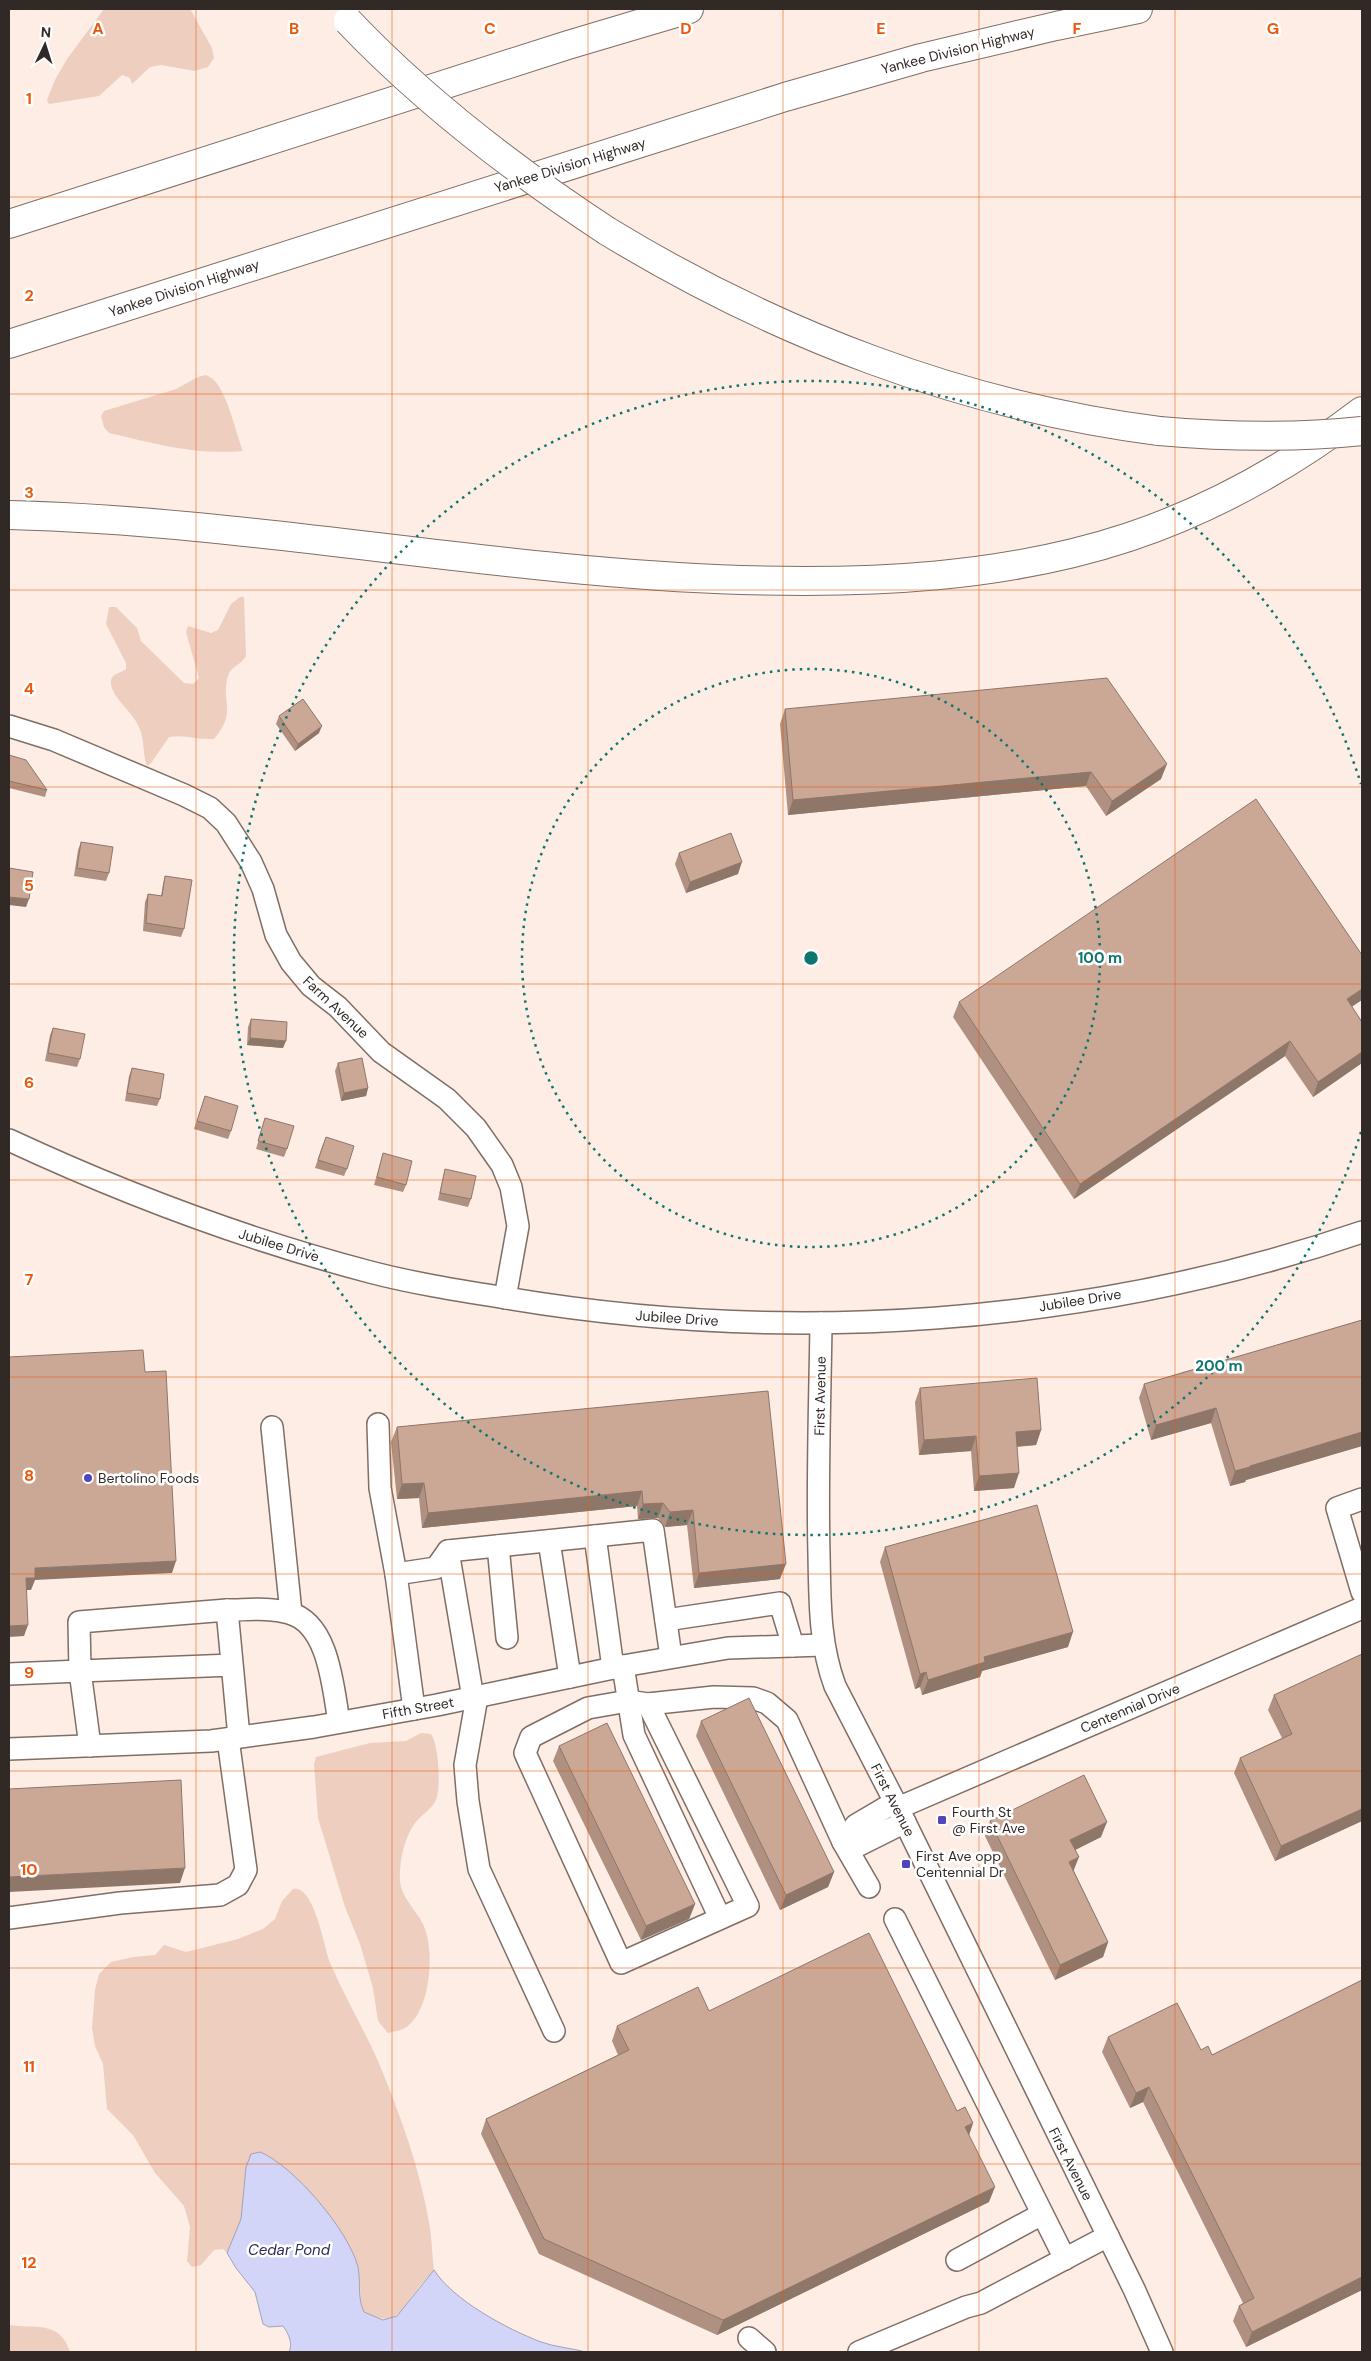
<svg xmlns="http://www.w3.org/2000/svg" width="1371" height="2361" viewBox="0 0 1371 2361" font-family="'DM Sans',sans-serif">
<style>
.green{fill:#eecebf}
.water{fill:#d2d5f8;stroke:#a2a1b9}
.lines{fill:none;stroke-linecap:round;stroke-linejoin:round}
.minor-casing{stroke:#806e65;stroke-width:24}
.highway-casing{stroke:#806e65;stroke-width:30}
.minor{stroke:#fff;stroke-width:21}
.highway{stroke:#fff;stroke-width:28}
.highway-bridge-casing{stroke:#806e65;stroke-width:30;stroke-linecap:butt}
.highway-bridge{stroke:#fff;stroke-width:28}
.wall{fill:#af9081}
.shaded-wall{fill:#8e7669}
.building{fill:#cba896;stroke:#8e7669}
.grid{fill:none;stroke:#e8590c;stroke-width:1;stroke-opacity:0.55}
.ring{fill:none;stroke:#0f766e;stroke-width:2.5;stroke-dasharray:2.5 5}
.poi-dot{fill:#5245bc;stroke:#fff;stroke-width:2}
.labels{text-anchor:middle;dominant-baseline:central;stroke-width:5;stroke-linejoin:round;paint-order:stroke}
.street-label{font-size:14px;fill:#312926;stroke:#fff}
.poi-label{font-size:14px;fill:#312926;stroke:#fff;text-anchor:start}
.water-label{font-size:15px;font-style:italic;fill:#2d2c59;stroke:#fff}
.grid-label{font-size:16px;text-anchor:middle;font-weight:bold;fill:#e8590c;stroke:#fff;stroke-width:5;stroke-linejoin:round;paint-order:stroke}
.centre{fill:#0f766e;stroke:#fff;stroke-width:2.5}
.ring-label{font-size:15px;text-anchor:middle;font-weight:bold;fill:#0f766e;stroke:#fff;stroke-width:5;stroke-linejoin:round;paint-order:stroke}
</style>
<rect width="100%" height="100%" fill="#fdede5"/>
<g class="green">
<path d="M104,9h86l22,39 2,10 -6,9 -13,4 -34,-6 -11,2 -18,17 -2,-6 -8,-3 -23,21 -50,8 -2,-4 8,-20 12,-21z"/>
<path d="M206,375c20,6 29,57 37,76 -50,4 -86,-7 -134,-18l-5,-6 -3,-11 3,-5 72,-22 22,-12z"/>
<path d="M240,597h4l2,59c-5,9 -16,11 -18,20 -8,26 10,35 -14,63 -16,1 -30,-5 -45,-2l-18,26 -4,3c-6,-18 0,-30 -14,-49 -6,-9 -24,-24 -22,-37 2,-7 10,-7 15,-11v-6l-20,-39 3,-17h7l21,21 4,13 43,42 9,1 6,-6 -13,-46 2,-6 23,7 7,-3 13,-26z"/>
<path d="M421,1733l10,1c8,11 10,54 5,66 -5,10 -15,15 -21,23 -11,15 -16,39 -15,58 1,16 16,29 23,43 12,25 8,82 -14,101 -5,5 -13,6 -21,8l-10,-12 -5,-33 -13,-44 -15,-37 -27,-89 -4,-54 2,-7 54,-14 36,-2z"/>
<path d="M293,1889c22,-4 31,60 38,76 14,33 33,64 47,96 22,53 43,110 52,167 2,14 2,28 4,42 -6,7 -12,13 -18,21 -18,23 -20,36 -52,21 -5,-9 -3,-17 -4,-27 -3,-19 -7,-31 -17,-48l-97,-70 -5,52 -14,34 -4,-4 -9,1 -13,15 -9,2 -5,-6 3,-34 -6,-21 -29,-33 -22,-38 -26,-26 -4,-45 -8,-18 -3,-18 3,-38 4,-16 12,-12 22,-5 22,-2 9,-10 22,7 52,-13 25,-10 12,-10 7,-18z"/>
<path d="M9,2325c26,4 51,-5 61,27h-61z"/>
</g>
<path class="water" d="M260,2152c34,14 89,79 98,115 3,15 -1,31 6,45l19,8 14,-4 37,-46c19,30 73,59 107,72 14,5 30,6 45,10h-297c4,-8 0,-18 -6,-26l-14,1 -6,-3 -8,-32 -19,-24 -9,-15 14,-34 5,-52 5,-13z"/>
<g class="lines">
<defs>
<g id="minor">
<path d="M9,726l45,14 130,55 26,13 16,15 25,39 12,27 13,46 15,27 20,24 27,21 43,45 66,47 29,29 26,37 9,22 7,39 -13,72"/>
<path d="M9,1140c116,54 236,99 361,132 42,11 86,18 130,25 285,49 587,29 862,-65"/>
<path d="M821,1323c-1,77 -4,154 -2,231 1,46 0,89 16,132l63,122 236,481 28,63"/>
<path d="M378,1424l2,64 16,86"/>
<path d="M272,1427l19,186"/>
<path d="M1362,1499l-25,9 25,84"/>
<path d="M595,1536l18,132"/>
<path d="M549,1541l21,136"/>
<path d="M498,1546l9,92"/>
<path d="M448,1551l25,147"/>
<path d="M227,1610c20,0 42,-3 62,3 40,10 44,75 50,109"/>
<path d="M666,1620l114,-17 13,43"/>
<path d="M232,1665l-152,6 -1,-49 148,-12 12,127"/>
<path d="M623,1666l11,69 86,183"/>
<path d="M9,1674l71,-3 10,75"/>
<path d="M477,1697l-12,68 3,36 11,68 75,162"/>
<path d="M628,1701l20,3 100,202 -127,57 -96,-210 6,-16 57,-29z"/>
<path d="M648,1704l66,-7 39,1 14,5 20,17 56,122 26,45"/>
<path d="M414,1709l-18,-135 40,-6 12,-17 205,-21 18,127"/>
<path d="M9,1749l202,-8 103,-14 123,-22 186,-39 105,-18 95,-3"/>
<path d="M895,1802l-39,23 -13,17 16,3 46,-23"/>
<path d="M898,1808l464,-200"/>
<path d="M9,1918l111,-15 100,-8 18,-10 8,-15 -18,-131"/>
<path d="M895,1919l170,340"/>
<path d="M957,2260l85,-46"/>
<path d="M749,2338l16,14"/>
<path d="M859,2352l107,-45 15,-4 127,-67"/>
</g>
<g id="highway">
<path d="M9,224l559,-179 121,-36"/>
<path d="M607,231c169,103 356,175 552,200"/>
<path d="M9,344l776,-247 136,-39 135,-32 82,-17"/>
<path d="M9,515c245,6 487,57 732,65 129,4 264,-2 388,-43 84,-28 162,-72 233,-126"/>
</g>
</defs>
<use href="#minor" class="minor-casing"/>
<use href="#highway" class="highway-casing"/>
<use href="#minor" class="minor"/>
<use href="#highway" class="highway"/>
<defs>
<g id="highway-bridge">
<path d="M348,21c77,81 166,149 259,210"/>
<path d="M1159,431c68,6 136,7 203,0"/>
</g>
</defs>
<use href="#highway-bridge" class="highway-bridge-casing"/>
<use href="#highway-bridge" class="highway-bridge"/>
</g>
<g class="wall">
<path d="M785,709l376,70 -55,37 -20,-30 -298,29 -8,-91z"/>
<path d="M279,716l40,17 -24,18 -19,-27z"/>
<path d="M9,755l38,35 -2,7 -36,-9z"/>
<path d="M81,842l28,31 -3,8 -32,-5 4,-26z"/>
<path d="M679,853l59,21 -52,19 -11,-29z"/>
<path d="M165,876l19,53 -3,8 -38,-6 2,-29 3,-8 13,2 2,-12z"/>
<path d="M959,1002l393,5 10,15v41l-49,34 -28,-41 -211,143 -121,-182z"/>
<path d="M251,1019l32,29 -36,-3 1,-18z"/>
<path d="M53,1028l27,31 -3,8 -32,-6 5,-26z"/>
<path d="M338,1063l30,25 -2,8 -25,5 -6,-30z"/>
<path d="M132,1068l28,31 -3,7 -32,-5 4,-25z"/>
<path d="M205,1096l26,35 -3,8 -34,-10z"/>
<path d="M265,1118l22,31 -3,8 -28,-8z"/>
<path d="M323,1144l24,25 -3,7 -29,-8z"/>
<path d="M383,1153l23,32 -3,7 -29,-7z"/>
<path d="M445,1169l26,30 -3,8 -30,-7 5,-23z"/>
<path d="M1362,1320v126l-116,34 -1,2 -15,4 -19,-63 -60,17 -12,-42 5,-14z"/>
<path d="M920,1388l121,42 -5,15 -19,2 -3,41 -40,3 -3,-40 -52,4 -4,-53z"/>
<path d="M768,1391l12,188 -86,9 -7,-63 -22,2 -7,-9 -20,1 -1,-13 -215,22 -3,-30 -22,1 -6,-57 6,-15z"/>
<path d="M885,1547l183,100 -86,24 -2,6 -58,18 -2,-8 -5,2 -35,-127z"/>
<path d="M1362,1654v167l-87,40 -41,-88 6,-15 42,-20 -14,-28 6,-15z"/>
<path d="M701,1721l133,151 -6,15 -48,23 -84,-174z"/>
<path d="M559,1746l136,158 -6,15 -48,21 -88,-179z"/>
<path d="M990,1821l111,16 -26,13 -1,21 34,71 -5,15 -48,23 -70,-144z"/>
<path d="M1362,1980v310l-116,57 -13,-26 6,-15 4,-3 -100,-201 -13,6 -28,-56 6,-15 93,13 11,5z"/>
<path d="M709,2011l264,112 -4,12 20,67 -272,133 -178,-81 -58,-120 5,-15 132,-64 -6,-14 5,-15z"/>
</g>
<g class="shaded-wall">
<path d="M322,726l-3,7 -24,18 3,-7z"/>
<path d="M1167,764l-6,15 -55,37 6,-15z"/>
<path d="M1091,772l-5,14 -298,29 5,-15z"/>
<path d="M742,862l-4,12 -52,19 4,-11z"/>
<path d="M9,897l20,2 -3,8 -17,-2z"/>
<path d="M1362,989v11l-21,14 6,-15z"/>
<path d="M250,1038l36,3 -3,7 -36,-3z"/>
<path d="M1290,1041l-5,15 -211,143 6,-15z"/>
<path d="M1362,1052v11l-49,34 5,-15z"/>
<path d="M368,1088l-2,8 -25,5 3,-8z"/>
<path d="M1216,1408l-5,15 -60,17 5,-15z"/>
<path d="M1041,1430l-5,15 -26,2 6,-15z"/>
<path d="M1362,1432v14l-116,34 -1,2 -15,4 5,-15 15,-5z"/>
<path d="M976,1436l-5,15 -52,4 5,-15z"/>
<path d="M1019,1473l-5,15 -40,3 5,-15z"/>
<path d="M424,1483l-5,15 -22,1 5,-15z"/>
<path d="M642,1491l-5,15 -215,22 6,-15z"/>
<path d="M663,1503l-5,15 -20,1 5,-15z"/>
<path d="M693,1510l-6,15 -22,2 5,-15z"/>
<path d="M176,1561l-4,12 -137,7 -4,10h-9l4,-12 9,-10z"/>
<path d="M786,1564l-6,15 -86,9 5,-15z"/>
<path d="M28,1625l-4,11 -15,1v-11z"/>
<path d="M1073,1632l-5,15 -86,24 -2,6 -58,18 6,-15 56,-23z"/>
<path d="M926,1672l-6,15 -5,2 5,-15z"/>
<path d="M1362,1809v12l-87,40 6,-15z"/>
<path d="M1107,1822l-6,15 -36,18 5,-15z"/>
<path d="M1079,1857l-6,15 -4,-10z"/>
<path d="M185,1868l-5,15 -171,9v-15z"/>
<path d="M834,1872l-6,15 -48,23 6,-15z"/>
<path d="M695,1904l-6,15 -48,21 5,-14z"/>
<path d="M1108,1942l-5,15 -48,23 5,-15z"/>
<path d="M1149,2087l-6,15 -13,6 6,-15z"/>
<path d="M973,2123l-5,15 -3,-11z"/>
<path d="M995,2187l-6,15 -272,133 6,-15z"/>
<path d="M1362,2277v13l-116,57 6,-15z"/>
</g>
<g class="building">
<path d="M1107,678l60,86 -55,37 -21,-29 -298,28 -8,-91z"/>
<path d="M303,699l19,27 -24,18 -19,-28z"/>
<path d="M9,755l17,5 21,30 -38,-9z"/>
<path d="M1256,799l106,156v34l-15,10 15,23v30l-44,30 -28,-41 -210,143 -121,-182z"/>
<path d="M731,833l11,29 -52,20 -11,-29z"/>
<path d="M81,842l32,5 -4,26 -32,-5z"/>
<path d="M9,868l24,4 -4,27 -20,-2z"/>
<path d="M165,876l27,4 -8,49 -38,-6 2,-29 14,2z"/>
<path d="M251,1019l36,3 -1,19 -36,-3z"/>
<path d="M53,1028l32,6 -5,25 -32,-6z"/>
<path d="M362,1058l6,30 -24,5 -6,-30z"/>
<path d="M132,1068l32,6 -4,25 -33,-6z"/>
<path d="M205,1096l33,10 -7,25 -34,-10z"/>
<path d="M265,1118l29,8 -7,23 -29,-8z"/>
<path d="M326,1137l28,9 -7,23 -29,-9z"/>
<path d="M383,1153l29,8 -6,24 -29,-8z"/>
<path d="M445,1169l31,7 -5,23 -31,-6z"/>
<path d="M1362,1320v112l-112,34v1l-15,4 -19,-63 -60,17 -12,-41z"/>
<path d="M143,1350l2,22 21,-1 10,190 -141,7v10h-9l2,47 -19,1v-269z"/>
<path d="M1037,1378l4,52 -25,2 3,41 -40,3 -3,-40 -52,4 -4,-52z"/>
<path d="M768,1391l18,173 -87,9 -6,-63 -23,2 -7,-9 -20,1 -1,-13 -214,22 -4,-30 -22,1 -5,-57z"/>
<path d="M1037,1505l36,127 -89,25 1,5 -57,18 -2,-8 -6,2 -35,-127z"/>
<path d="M1362,1654v155l-81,37 -41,-88 52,-24 -18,-39z"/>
<path d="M749,1698l85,174 -48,23 -85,-174z"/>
<path d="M607,1723l88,181 -49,22 -87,-180z"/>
<path d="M1084,1775l23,47 -37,18 9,17 -10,5 39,80 -48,23 -70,-144z"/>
<path d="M181,1780l4,88 -176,9v-88z"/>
<path d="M869,1933l88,178 8,-4 8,16 -8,4 30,60 -272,133 -179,-81 -58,-120 143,-69 -12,-24 81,-39 11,24z"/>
<path d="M1362,1980v297l-110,55 -13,-26 15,-8 -105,-211 -13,6 -28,-56 69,-34 24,47 7,-4 4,9z"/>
</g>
<path class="grid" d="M196,9v2343M392,9v2343M588,9v2343M783,9v2343M979,9v2343M1175,9v2343M9,197h1353M9,394h1353M9,590h1353M9,787h1353M9,984h1353M9,1180h1353M9,1377h1353M9,1574h1353M9,1771h1353M9,1968h1353M9,2164h1353"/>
<g class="ring">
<circle cx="811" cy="958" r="289"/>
<path d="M1361 1132A577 577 0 1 1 1361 784"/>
</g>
<g class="poi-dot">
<circle cx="88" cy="1478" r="5"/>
<rect x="937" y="1815" width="10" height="10" rx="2.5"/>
<rect x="901" y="1859" width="10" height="10" rx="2.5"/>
</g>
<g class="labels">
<g class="street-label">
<text transform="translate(958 50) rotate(-14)">Yankee Division Highway</text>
<text transform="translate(570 165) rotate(-17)">Yankee Division Highway</text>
<text transform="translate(184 288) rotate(-18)">Yankee Division Highway</text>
<text transform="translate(336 1007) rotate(43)">Farm Avenue</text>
<text transform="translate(279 1245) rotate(17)">Jubilee Drive</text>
<text transform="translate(1080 1300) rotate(-9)">Jubilee Drive</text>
<text transform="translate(677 1318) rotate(4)">Jubilee Drive</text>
<text transform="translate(820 1396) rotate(-89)">First Avenue</text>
<text transform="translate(418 1708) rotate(-10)">Fifth Street</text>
<text transform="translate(1130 1708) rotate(-23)">Centennial Drive</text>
<text transform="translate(893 1800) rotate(63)">First Avenue</text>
<text transform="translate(1071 2164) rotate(63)">First Avenue</text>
</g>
<g class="poi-label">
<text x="98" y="1478">Bertolino Foods</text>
<text x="952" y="1812">Fourth St<tspan x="952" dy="16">@ First Ave</tspan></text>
<text x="916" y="1856">First Ave opp<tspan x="916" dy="16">Centennial Dr</tspan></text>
</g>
<g class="water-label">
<text x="289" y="2250">Cedar Pond</text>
</g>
</g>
<g class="grid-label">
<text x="98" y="34">A</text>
<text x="294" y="34">B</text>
<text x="490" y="34">C</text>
<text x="686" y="34">D</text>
<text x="881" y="34">E</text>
<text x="1077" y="34">F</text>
<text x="1273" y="34">G</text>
<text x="29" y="104">1</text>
<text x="29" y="301">2</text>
<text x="29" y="498">3</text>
<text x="29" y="694">4</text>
<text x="29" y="891">5</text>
<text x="29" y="1088">6</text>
<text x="29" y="1285">7</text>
<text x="29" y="1481">8</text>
<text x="29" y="1678">9</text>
<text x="29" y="1875">10</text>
<text x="29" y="2072">11</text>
<text x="29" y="2268">12</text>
</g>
<circle cx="811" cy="958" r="8" class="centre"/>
<g class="ring-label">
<text x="1100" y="963">100 m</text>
<text x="1219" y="1371">200 m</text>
</g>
<rect width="1371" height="2361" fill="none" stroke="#312926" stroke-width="20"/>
<g transform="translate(45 45) rotate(4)" stroke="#ffffff" stroke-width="4" paint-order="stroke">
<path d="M0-4L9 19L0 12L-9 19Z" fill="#312926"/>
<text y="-8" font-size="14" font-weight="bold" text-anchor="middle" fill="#312926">N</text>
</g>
</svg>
